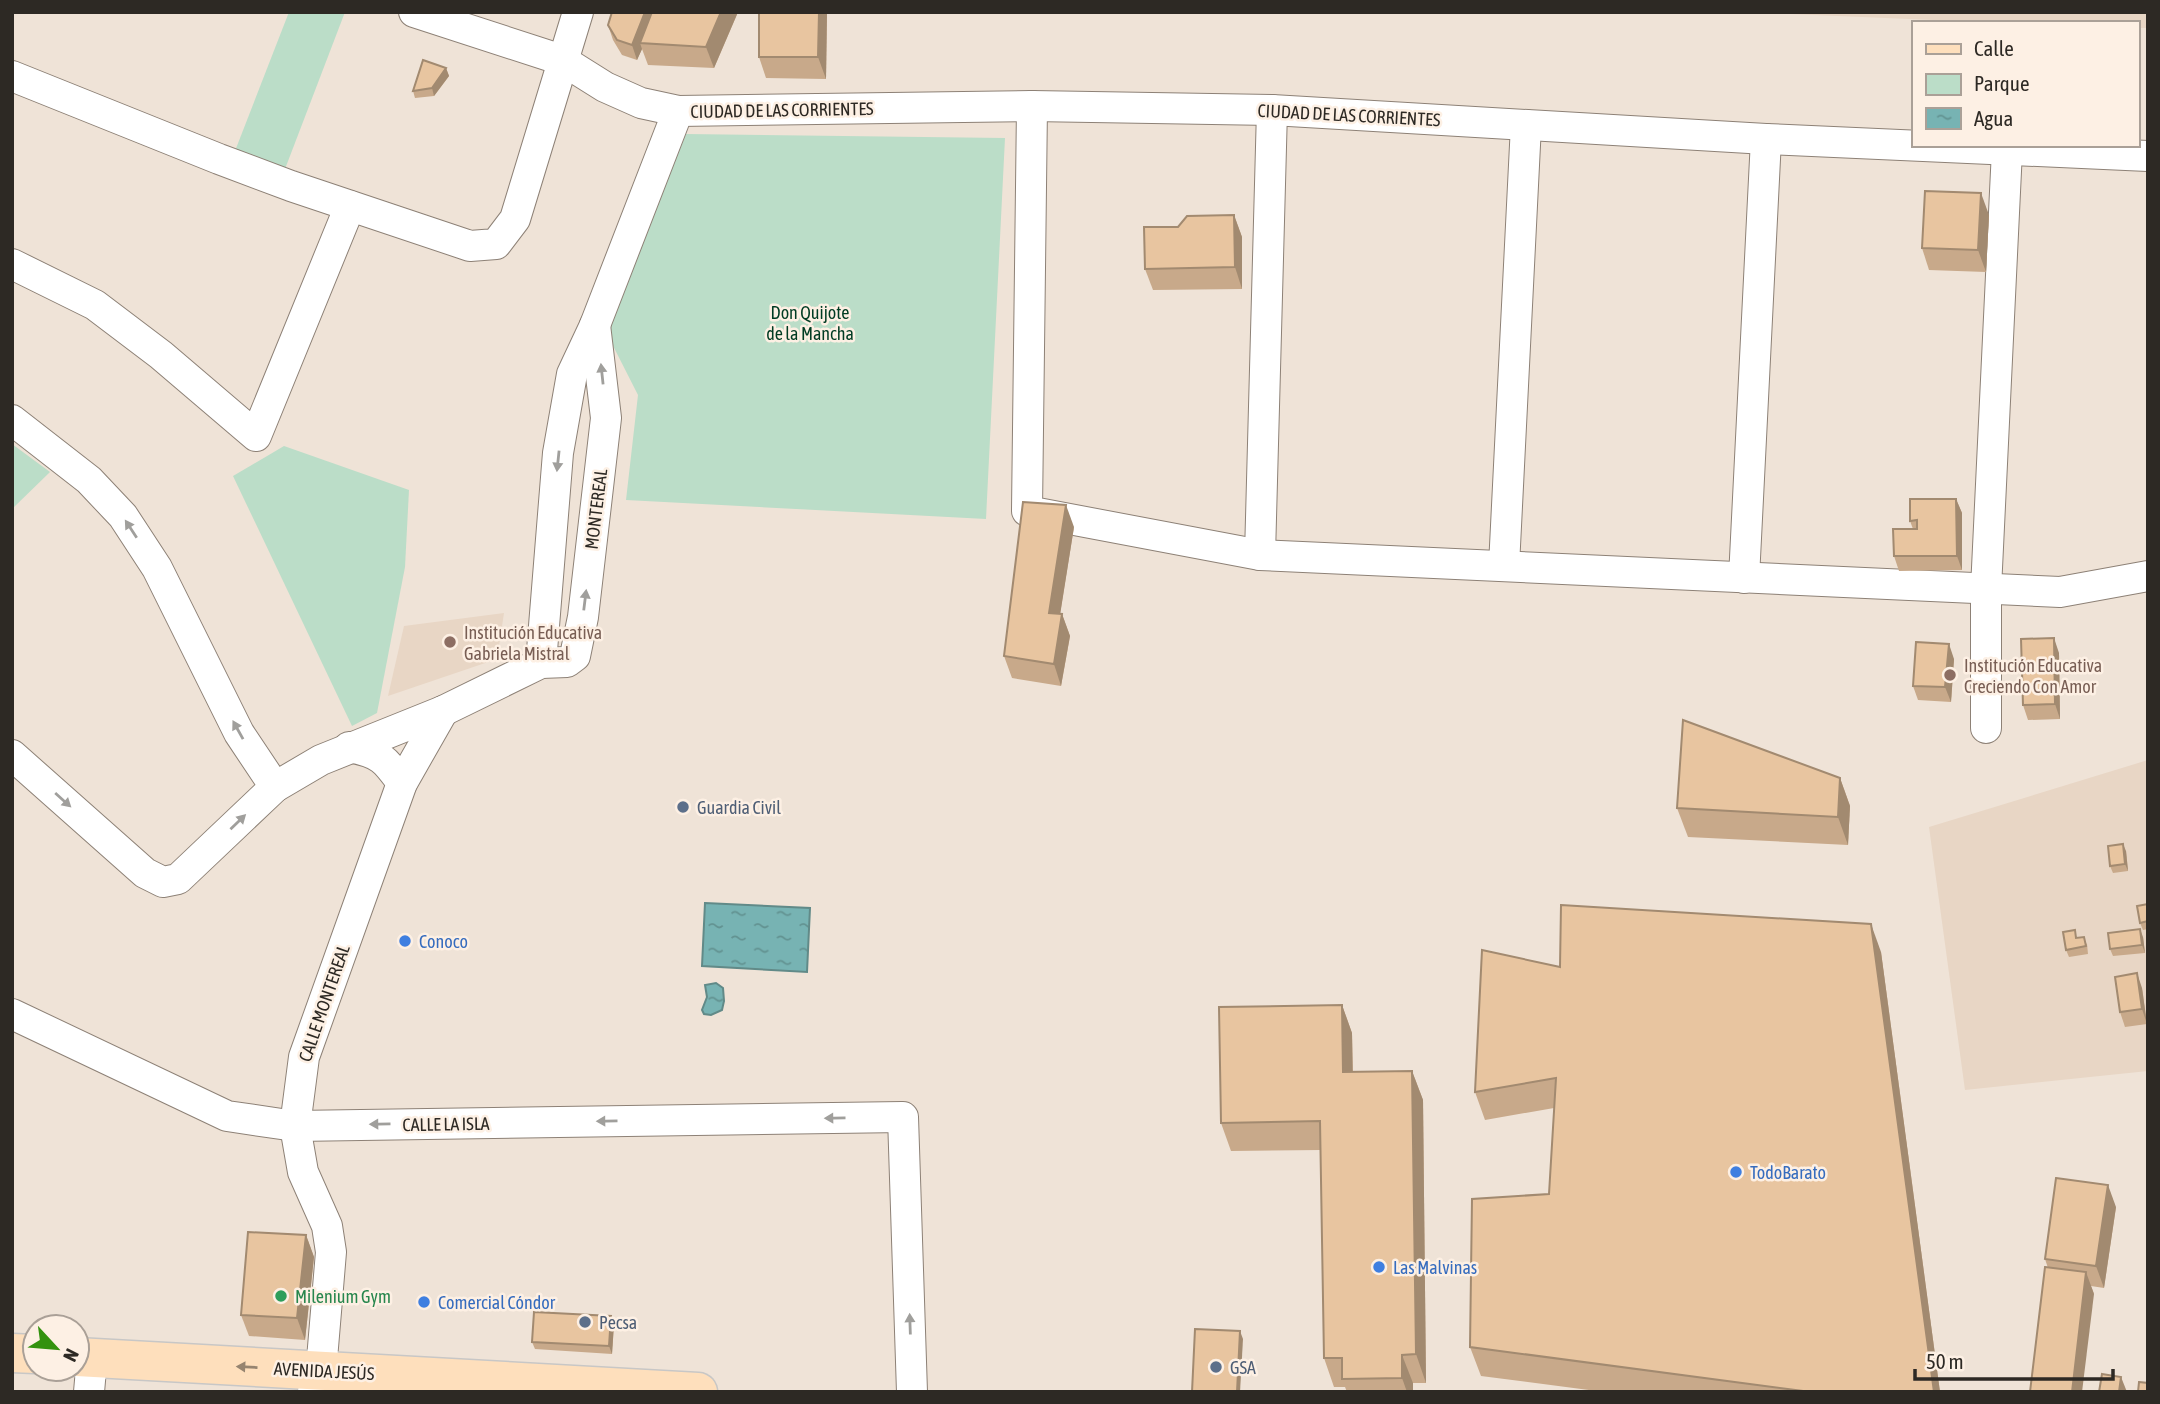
<svg xmlns="http://www.w3.org/2000/svg" width="2160" height="1404" viewBox="0 0 2160 1404" font-family="'Asap Condensed',sans-serif">
<style>
.built{fill:#e8d6c5}
.park{fill:#bbddc8}
.water{fill:url(#water-ripples);stroke:#618a88;stroke-width:2}
.lines{fill:none;stroke-linecap:round;stroke-linejoin:round}
.minor-casing{stroke:#8d8176;stroke-width:32}
.major-casing{stroke:#c8c7c6;stroke-width:41}
.minor{stroke:#fff;stroke-width:30}
.major{stroke:#fedfbc;stroke-width:38}
.wall{fill:#c8a98a}
.shaded-wall{fill:#a28a70}
.building{fill:#e8c5a0;stroke:#a28a70;stroke-width:2}
.oneway{fill:#a09f9c}
.oneway2{fill:#968470}
.education-dot{fill:#8d6e63;stroke:#fdf0e4;stroke-width:2.5}
.service-dot{fill:#5c6f8a;stroke:#fdf0e4;stroke-width:2.5}
.shop-dot{fill:#3f7fe0;stroke:#fdf0e4;stroke-width:2.5}
.leisure-dot{fill:#2e9e5b;stroke:#fdf0e4;stroke-width:2.5}
.labels{text-anchor:middle;dominant-baseline:central;stroke-width:5;stroke-linejoin:round;paint-order:stroke}
.street-label{font-size:18px;fill:#2d2924;stroke:#fdf0e4}
.park-label{font-size:18px;fill:#003c23;stroke:#fdf0e4}
.education-label{font-size:18px;fill:#785e54;stroke:#fdf0e4;text-anchor:start}
.service-label{font-size:18px;fill:#4e5e75;stroke:#fdf0e4;text-anchor:start}
.shop-label{font-size:18px;fill:#366cbe;stroke:#fdf0e4;text-anchor:start}
.leisure-label{font-size:18px;fill:#27864d;stroke:#fdf0e4;text-anchor:start}
</style>
<defs>
<pattern id="water-ripples" width="26" height="14" patternUnits="userSpaceOnUse" patternTransform="scale(1.75)"><rect width="26" height="14" fill="#77b3b3"/><path d="M2 4q2-2 4 0t4 0M15 11q2-2 4 0t4 0" fill="none" stroke="#629291"/></pattern>
</defs>
<rect width="100%" height="100%" fill="#efe3d7"/>
<g class="built">
<path d="M1739,12h409v16h-11v-5h-132z"/>
<path d="M504,613l-7,46 -109,37 16,-70z"/>
<path d="M2148,760v311l-183,19 -36,-263z"/>
</g>
<g class="park">
<path d="M289,12h56l-60,157 -50,-18z"/>
<path d="M686,134l319,4 -19,381 -360,-19 12,-105 -32,-63z"/>
<path d="M12,444l38,28 -38,37z"/>
<path d="M284,446l125,44 -4,77 -28,146 -25,13 -119,-250z"/>
</g>
<g class="water">
<path d="M705,903l105,5 -3,64 -105,-6z"/>
<path d="M716,983l7,5 1,13 -2,9 -11,5 -7,-1 -2,-4 5,-13 -2,-12z"/>
</g>
<g class="lines">
<defs>
<g id="minor">
<path d="M414,12l148,48 43,27 36,16 37,8 354,-5 240,4 494,29 382,17"/>
<path d="M12,76l207,83 72,27 179,60 26,-2 19,-25 63,-207"/>
<path d="M1032,106l-5,405 233,44 800,37 88,-16"/>
<path d="M12,264l83,41 66,50 95,81 94,-230"/>
<path d="M12,420l77,60 34,36 34,52 82,165 36,54"/>
<path d="M1260,555l12,-445"/>
<path d="M1504,566l22,-441"/>
<path d="M1744,578l22,-439"/>
<path d="M541,663l17,-210 14,-79 23,-49 83,-214"/>
<path d="M1986,728v-139l21,-439"/>
<path d="M349,747c31,6 36,12 53,36"/>
<path d="M12,755l133,118 18,9 15,-3 97,-92 46,-27 122,-49 98,-48 26,-1 8,-6 8,-39 23,-199 -11,-93"/>
<path d="M12,1014l215,102 68,10 608,-9 9,275"/>
<path d="M89,1392l3,-34"/>
<path d="M313,1392l8,-21 10,-119 -4,-26 -24,-54 -8,-46 9,-69 98,-274 41,-72"/>
</g>
<g id="major">
<path d="M12,1353l23,1"/>
<path d="M77,1357l621,35"/>
</g>
</defs>
<use href="#minor" class="minor-casing"/>
<use href="#major" class="major-casing"/>
<use href="#minor" class="minor"/>
<use href="#major" class="major"/>
</g>
<g class="wall">
<path d="M612,12h126l-24,56 -66,-3 -6,-16 -5,11 -15,-5 -9,-15 -5,-15z"/>
<path d="M827,12l-1,67 -60,-1 -7,-21z"/>
<path d="M446,68l3,8 -15,20 -19,2 -2,-7z"/>
<path d="M1234,215l8,22v52l-89,1 -8,-21 33,-42z"/>
<path d="M1989,215l-3,57 -57,-2 -7,-22z"/>
<path d="M1956,499l6,14v57l-63,1 -5,-15 19,-27 -3,-8z"/>
<path d="M1074,527l-14,87h2l8,22 -9,50 -49,-8 -8,-22z"/>
<path d="M2059,653l1,66 -32,1 -5,-15z"/>
<path d="M1954,659l-3,43 -33,-2 -5,-14z"/>
<path d="M1840,778l10,28 -2,39 -160,-8 -11,-29z"/>
<path d="M2126,851l2,20 -15,2 -3,-7z"/>
<path d="M2148,904v25l-5,1 -3,-7z"/>
<path d="M2143,937l2,16 -32,3 -3,-7z"/>
<path d="M2078,938l9,6 1,10 -19,3 -3,-7z"/>
<path d="M1881,952l59,440h-336l-123,-16 -11,-29 79,-153 5,-86 -69,12 -10,-28 85,-125z"/>
<path d="M2142,988l5,36 -22,3 -5,-15z"/>
<path d="M1342,1005l10,28 1,39 59,-1 11,29 3,283h-13v9h-66l-2,-5h-11l-10,-29 -3,-208 -90,1 -10,-28z"/>
<path d="M2116,1207l-12,81 -13,-2 3,8 -46,-26 -3,-9z"/>
<path d="M306,1235l8,22 -9,83 -56,-4 -8,-21z"/>
<path d="M611,1316l3,8 -2,30 -77,-5 -3,-7z"/>
</g>
<g class="shaded-wall">
<path d="M645,12h12l-17,31 2,6 -5,11 -5,-15z"/>
<path d="M721,12h17l-24,56 -8,-21z"/>
<path d="M819,12h8l-1,67 -8,-22z"/>
<path d="M446,68l3,8 -15,20 -2,-8z"/>
<path d="M1981,193l8,22 -3,57 -8,-22z"/>
<path d="M1234,215l8,22v52l-7,-22z"/>
<path d="M1956,499l6,14v57l-5,-14z"/>
<path d="M1066,505l8,22 -17,107 -8,-21z"/>
<path d="M1062,614l8,22 -9,50 -7,-22z"/>
<path d="M2054,638l5,15 1,66 -5,-15z"/>
<path d="M1949,644l5,15 -3,43 -6,-15z"/>
<path d="M1840,778l10,28 -2,39 -10,-28z"/>
<path d="M2123,844l3,7 2,20 -3,-7z"/>
<path d="M1871,924l10,28 59,440h-6z"/>
<path d="M2140,929l3,8 2,16 -3,-8z"/>
<path d="M2137,973l5,15 5,36 -5,-15z"/>
<path d="M1342,1005l10,28 1,68 -10,-29z"/>
<path d="M1412,1071l11,29 3,283 -10,-29z"/>
<path d="M2108,1185l8,22 -12,81 -8,-22z"/>
<path d="M306,1235l8,22 -9,83 -8,-22z"/>
<path d="M2086,1272l8,22 -12,98h-10z"/>
<path d="M611,1316l3,8 -2,30 -3,-8z"/>
<path d="M1240,1331l3,8 -3,53h-3z"/>
<path d="M1402,1355l11,28v9h-6l-5,-14z"/>
<path d="M2121,1377l6,15h-8z"/>
</g>
<g class="building">
<path d="M612,12h33l-13,33 -15,-5 -9,-15z"/>
<path d="M652,12h69l-15,35 -66,-4z"/>
<path d="M759,12h60l-1,45h-59z"/>
<path d="M423,60l23,8 -14,20 -19,3z"/>
<path d="M1925,191l56,2 -3,57 -56,-2z"/>
<path d="M1234,215l1,52 -90,2 -1,-42h34l9,-11z"/>
<path d="M1910,499h46l1,57h-63l-1,-27h24v-9l-7,1z"/>
<path d="M1023,502l43,3 -17,108 13,1 -8,50 -50,-8z"/>
<path d="M2054,638l1,66 -32,1 -2,-66z"/>
<path d="M1916,642l33,2 -4,43 -32,-1z"/>
<path d="M1683,720l157,58 -2,39 -161,-9z"/>
<path d="M2123,844l2,20 -15,2 -2,-20z"/>
<path d="M2148,904v17l-8,2 -3,-17z"/>
<path d="M1561,905l310,19 63,468h-123l-341,-45 2,-148 77,-5 7,-116 -81,14 7,-142 78,17z"/>
<path d="M2140,929l2,16 -32,4 -2,-16z"/>
<path d="M2075,930l1,8 8,-1 2,9 -20,4 -3,-18z"/>
<path d="M2137,973l5,36 -22,3 -5,-35z"/>
<path d="M1342,1005l1,67 69,-1 4,283 -14,1v23l-60,1v-21h-18l-4,-237 -99,2 -2,-116z"/>
<path d="M2056,1178l52,7 -12,81 -51,-7z"/>
<path d="M248,1232l58,3 -9,83 -56,-3z"/>
<path d="M2045,1267l41,5 -14,120h-42z"/>
<path d="M534,1312l77,4 -2,30 -77,-4z"/>
<path d="M1195,1329l45,2 -3,61h-45z"/>
<path d="M2102,1374l19,3 -2,15h-20z"/>
<path d="M2139,1382l9,1v9h-10z"/>
</g>
<defs><path id="oneway-solid" d="M-6-.8H1V-3.2L6.5 0L1 3.2V.8H-6Z" transform="scale(1.75)"/></defs>
<g class="oneway">
<use href="#oneway-solid" transform="translate(602 374) rotate(-96)"/>
<use href="#oneway-solid" transform="translate(558 461) rotate(96)"/>
<use href="#oneway-solid" transform="translate(131 529) rotate(-123)"/>
<use href="#oneway-solid" transform="translate(585 600) rotate(-83)"/>
<use href="#oneway-solid" transform="translate(238 730) rotate(-119)"/>
<use href="#oneway-solid" transform="translate(63 800) rotate(42)"/>
<use href="#oneway-solid" transform="translate(238 822) rotate(-44)"/>
<use href="#oneway-solid" transform="translate(835 1118) rotate(179)"/>
<use href="#oneway-solid" transform="translate(607 1121) rotate(179)"/>
<use href="#oneway-solid" transform="translate(380 1124) rotate(179)"/>
<use href="#oneway-solid" transform="translate(910 1324) rotate(-92)"/>
</g>
<use class="oneway2" href="#oneway-solid" transform="translate(247 1367) rotate(-177)"/>
<g class="education-dot">
<circle cx="450" cy="642" r="7"/>
<circle cx="1950" cy="675" r="7"/>
</g>
<g class="service-dot">
<circle cx="683" cy="807" r="7"/>
<circle cx="585" cy="1322" r="7"/>
<circle cx="1216" cy="1367" r="7"/>
</g>
<g class="shop-dot">
<circle cx="405" cy="941" r="7"/>
<circle cx="1736" cy="1172" r="7"/>
<circle cx="1379" cy="1267" r="7"/>
<circle cx="424" cy="1302" r="7"/>
</g>
<circle class="leisure-dot" cx="281" cy="1296" r="7"/>
<g class="labels">
<g class="street-label">
<text transform="translate(782 110) rotate(-1)">CIUDAD DE LAS CORRIENTES</text>
<text transform="translate(1349 115) rotate(3)">CIUDAD DE LAS CORRIENTES</text>
<text transform="translate(596 509) rotate(-83)">MONTEREAL</text>
<text transform="translate(324 1003) rotate(-71)">CALLE MONTEREAL</text>
<text transform="translate(446 1124) rotate(-1)">CALLE LA ISLA</text>
<text transform="translate(324 1371) rotate(3)">AVENIDA JESÚS</text>
</g>
<g class="park-label">
<text x="810" y="312">Don Quijote<tspan x="810" dy="21">de la Mancha</tspan></text>
</g>
<g class="education-label">
<text x="464" y="632">Institución Educativa<tspan x="464" dy="21">Gabriela Mistral</tspan></text>
<text x="1964" y="665">Institución Educativa<tspan x="1964" dy="21">Creciendo Con Amor</tspan></text>
</g>
<g class="service-label">
<text x="697" y="807">Guardia Civil</text>
<text x="599" y="1322">Pecsa</text>
<text x="1230" y="1367">GSA</text>
</g>
<g class="shop-label">
<text x="419" y="941">Conoco</text>
<text x="1750" y="1172">TodoBarato</text>
<text x="1393" y="1267">Las Malvinas</text>
<text x="438" y="1302">Comercial Cóndor</text>
</g>
<g class="leisure-label">
<text x="295" y="1296">Milenium Gym</text>
</g>
</g>
<rect width="2160" height="1404" fill="none" stroke="#2d2924" stroke-width="28"/>
<rect x="1912" y="21" width="228" height="126" fill="#fdf0e4" stroke="#aaa097" stroke-width="2"/>
<rect x="1926" y="44" width="35" height="10" fill="#fedfbc" stroke="#aaa097" stroke-width="2"/>
<text x="1974" y="56" font-size="21" fill="#2d2924">Calle</text>
<rect x="1926" y="74" width="35" height="21" fill="#bbddc8" stroke="#aaa097" stroke-width="2"/>
<text x="1974" y="91" font-size="21" fill="#2d2924">Parque</text>
<rect x="1926" y="108" width="35" height="21" fill="url(#water-ripples)" stroke="#aaa097" stroke-width="2"/>
<text x="1974" y="126" font-size="21" fill="#2d2924">Agua</text>
<g transform="translate(56 1348) rotate(116)"><circle r="33" fill="#fdf0e4" stroke="#aaa097" stroke-width="2"/>
<path d="M0-5L12 26L0 18L-12 26Z" fill="#33920e"/>
<text y="-10" font-size="19" font-weight="bold" text-anchor="middle" fill="#2d2924">N</text>
</g>
<path d="M1915 1369v10h198v-10" fill="none" stroke="#2d2924" stroke-width="3.5"/>
<text x="1926" y="1369" font-size="21" fill="#2d2924" stroke="#fdf0e4" stroke-width="5" paint-order="stroke">50 m</text>
</svg>
